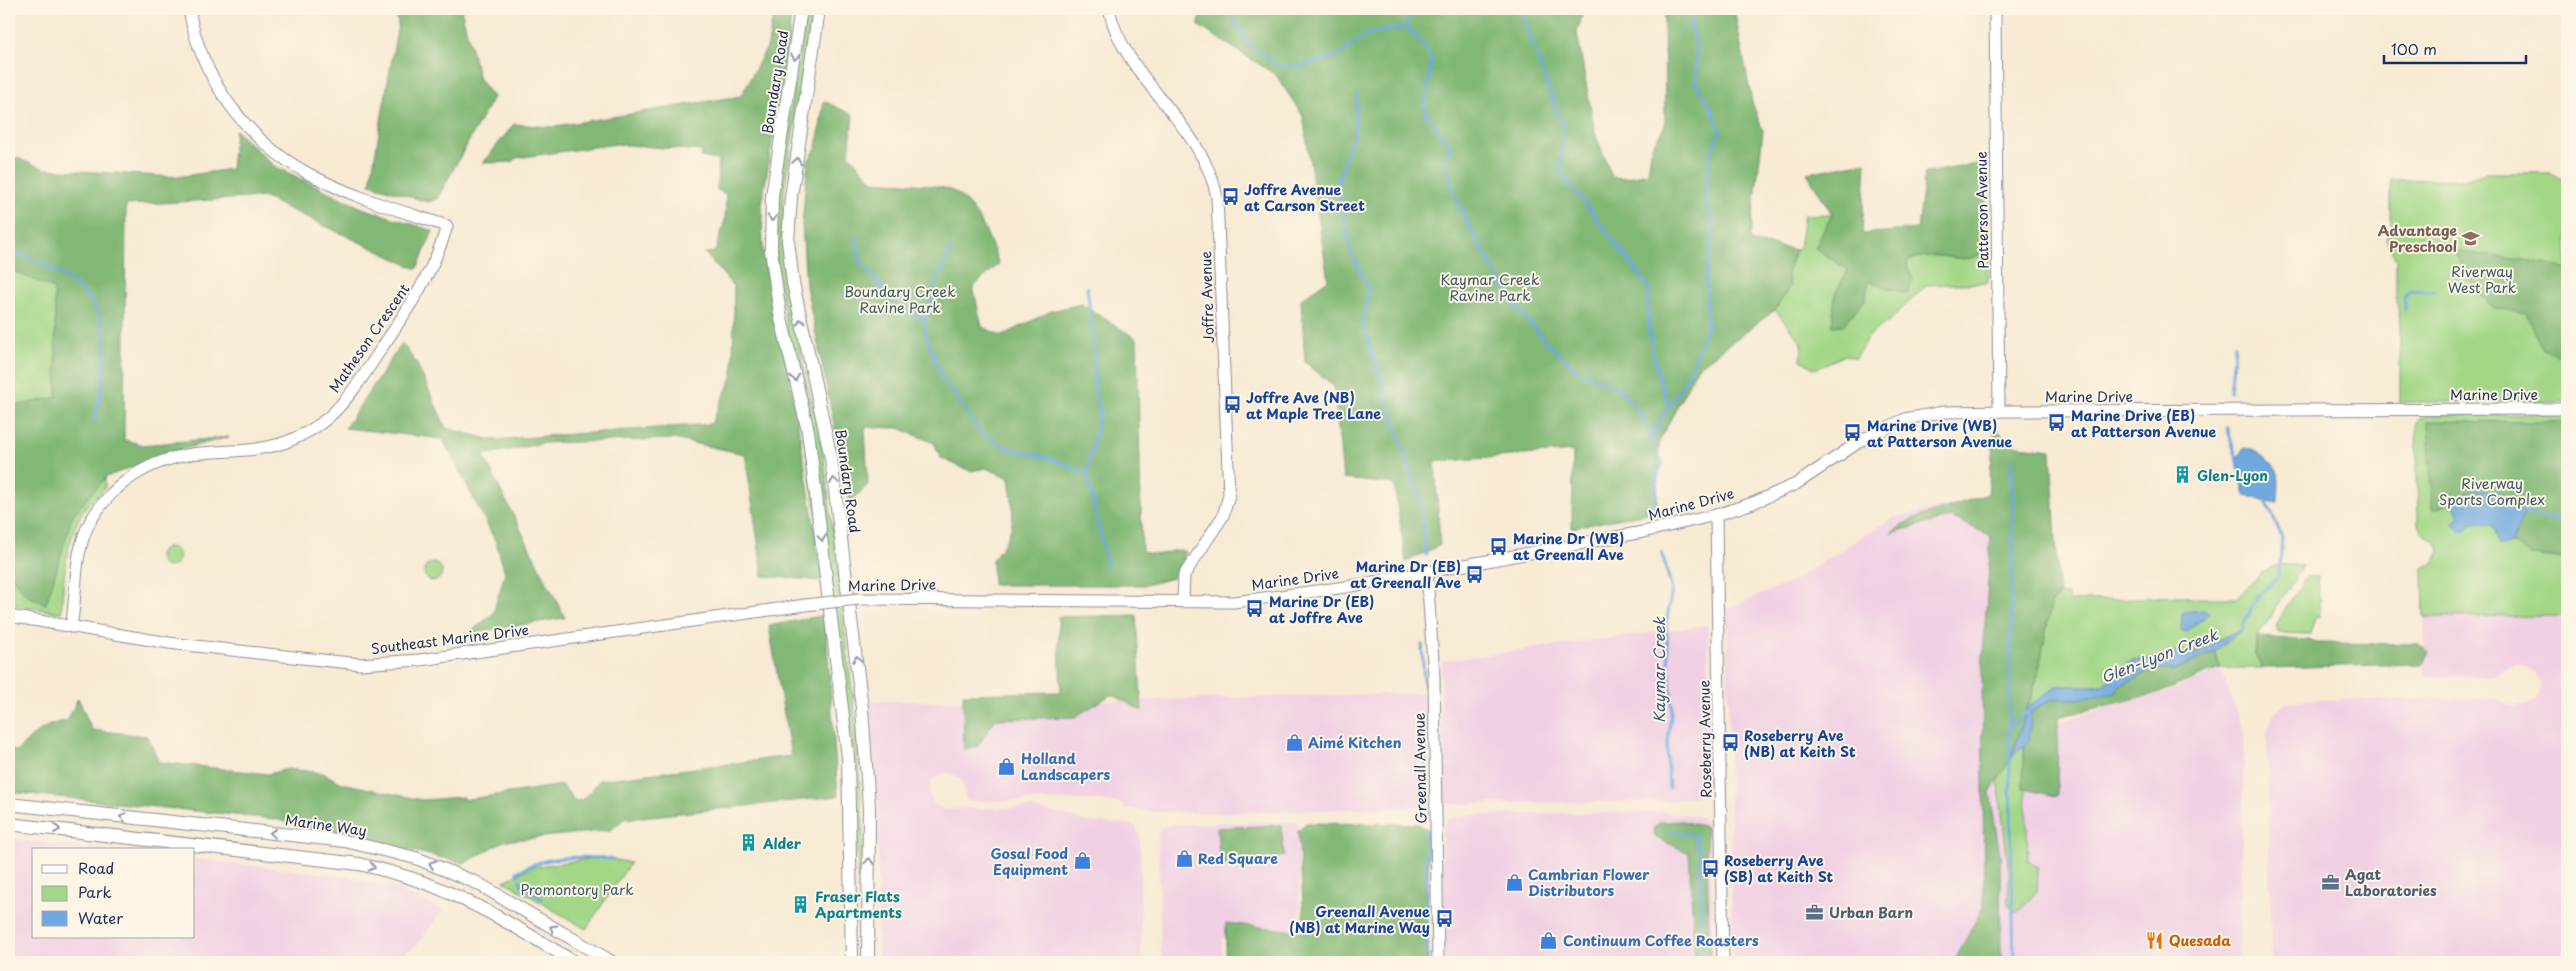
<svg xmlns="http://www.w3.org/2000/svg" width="2576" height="971" viewBox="0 0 2576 971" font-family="'Playpen Sans',sans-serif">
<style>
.built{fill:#f1d0e4}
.green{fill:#a3d787;stroke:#5f8372}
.forest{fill:#82b874;stroke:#4e7469}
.water{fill:#70a9e0;stroke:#466c9f}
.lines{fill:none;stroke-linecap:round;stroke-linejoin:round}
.stream{stroke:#70a9e0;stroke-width:3}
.secondary-casing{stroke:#8a8c98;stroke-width:13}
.primary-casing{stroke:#8a8c98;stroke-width:14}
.secondary{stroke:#fff;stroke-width:11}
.primary{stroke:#fff;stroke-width:12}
.secondary-bridge-casing{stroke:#8a8c98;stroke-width:13;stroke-linecap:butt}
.secondary-bridge{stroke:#fff;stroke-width:11}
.oneway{stroke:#8d97ae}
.labels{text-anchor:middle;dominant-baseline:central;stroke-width:4;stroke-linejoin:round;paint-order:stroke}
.street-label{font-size:14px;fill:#1b2f5e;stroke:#fcf5e5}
.transit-label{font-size:14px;font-weight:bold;fill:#164399;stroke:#fcf5e5;text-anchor:start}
.education-label{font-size:14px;font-weight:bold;fill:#785e54;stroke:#fcf5e5;text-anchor:end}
.park-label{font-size:14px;fill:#3d5968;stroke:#fcf5e5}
.culture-label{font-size:14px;font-weight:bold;fill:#0d838f;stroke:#fcf5e5;text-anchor:start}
.shop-label{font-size:14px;font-weight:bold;fill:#366cbe;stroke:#fcf5e5;text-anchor:start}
.service-label{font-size:14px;font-weight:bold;fill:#4e5e75;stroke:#fcf5e5;text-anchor:start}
.food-label{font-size:14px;font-weight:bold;fill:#c56008;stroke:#fcf5e5;text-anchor:start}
.water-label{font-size:15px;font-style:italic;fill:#355485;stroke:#fcf5e5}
</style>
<rect width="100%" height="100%" fill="#fcf5e5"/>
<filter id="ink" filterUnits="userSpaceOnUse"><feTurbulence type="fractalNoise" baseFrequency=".02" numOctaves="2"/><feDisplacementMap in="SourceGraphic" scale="10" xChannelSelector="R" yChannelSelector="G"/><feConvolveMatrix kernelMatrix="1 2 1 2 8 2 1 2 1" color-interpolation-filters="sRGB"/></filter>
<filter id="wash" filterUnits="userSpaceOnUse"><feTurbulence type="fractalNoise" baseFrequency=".0096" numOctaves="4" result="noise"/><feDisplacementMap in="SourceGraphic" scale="20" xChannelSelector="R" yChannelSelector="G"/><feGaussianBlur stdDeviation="1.12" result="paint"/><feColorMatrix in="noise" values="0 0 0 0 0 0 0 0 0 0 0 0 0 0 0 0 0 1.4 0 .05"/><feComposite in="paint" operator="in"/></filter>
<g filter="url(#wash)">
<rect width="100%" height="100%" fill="#f8ead3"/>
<g class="built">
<path d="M2004,505l5,215 51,1 107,-29 54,-22 24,65 -7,227h-506l-5,-353 64,-27 101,-64 54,-12z"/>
<path d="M2567,616v346h-296l-4,-230 7,-19 12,-9 15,-4 193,-2 19,8h13l12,-8 3,-14 -4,-11 -10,-7 -12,-1 -22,11 -68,1 -1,-60z"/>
<path d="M1708,625l2,159 -6,11 -36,6 -218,3 -7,-4 -2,-103 1,-36z"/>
<path d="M1427,693l3,105 -2,5 -8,4 -210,6 -56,-1 -29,-4 -1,-4 -29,-4 -129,1 -3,-18 -4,-5 -10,-5 -9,1 -9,7 -2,12 5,11 9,5 89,-1 62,15 37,1 5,3 4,10 1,125h-263v-154l-9,-107 190,1z"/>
<path d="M1662,812l39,5 9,8 3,137h-270l-1,-135 6,-8 17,-4z"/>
<path d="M1298,822l2,116h-78v24h-61l-3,-130 3,-4 11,-4z"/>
<path d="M9,839l100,11h-75v87h160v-78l151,17 48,12 50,22 -25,34 -26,18h-383z"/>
</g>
<g class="green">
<path d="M806,9h6l-1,10 -27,171 -3,46 6,58 32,137 5,29 31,255 8,108 -1,58 -4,-1 -4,-115 -5,-50 -72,-447 -1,-62z"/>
<path d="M9,161l38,13 59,5 -1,309c-7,7 -17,14 -22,23 -18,31 -19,67 -22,102l-52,-9z"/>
<path d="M2485,173h65l17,9v220h-167v-83l-4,-21v-38l-10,-21 5,-8v-51l76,-1z"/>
<path d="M1832,214l16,56 -13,24 34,-13c14,8 29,1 44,-2l-6,-13 1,-6c11,-3 21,-5 32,-4 18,2 30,7 45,-6l4,5 -1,28 -61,2 -38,36 -21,15 -12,22 -12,-3 -29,14 -14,-9 1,-17 -27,-33 15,-24 -3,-13 8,-23 4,-1 5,-34z"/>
<path d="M2567,414v202l-143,1 -1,-49 11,-5 6,-12c-3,-15 -19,-13 -22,-27l-2,-98 2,-6 11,-5z"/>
<circle cx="169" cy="557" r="10"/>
<circle cx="433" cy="572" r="9"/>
<path d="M2280,564l23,2 -46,71 -2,17 8,14h-43l-5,-16 26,-22 -23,10 -21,13 -17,-2 -15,6 -33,3 -15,16 -17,10h-43l-29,21 10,-33 13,-70 8,-9h9v6l114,-5 11,2h44l25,-26z"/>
<path d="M2306,577h12l2,40 -5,1 -5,16 -32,-1 -2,-10z"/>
<path d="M2024,745l4,115 10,7 -1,24 -20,22 -9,-8 1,-33 -11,-93 13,-21z"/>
<path d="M603,857l27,6 -44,66 -82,-48 28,-14z"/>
</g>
<g class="forest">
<path d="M395,9h66l18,70 14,18 -56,102 -9,3 -58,-18 28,-160z"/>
<path d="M774,9h17l-2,27 -27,168 1,49 33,158 27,170 -60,-5 -18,-122 -72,-15 -129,4 -61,12 82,163 -96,15 24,-19 12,-41 -9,-31 -53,-103 -98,-11 57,-85 15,21 29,64 46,12 219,-16 22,-49 1,-88 -29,-34 10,-1 10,-32 1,-26 -9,-4 1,-30 -17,-3 1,-6 -86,-7 -100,14 -3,4 -30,1 31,-39 36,3 191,-31 27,-51z"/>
<path d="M1200,9h384l-7,24 18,100 17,44 14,1 22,-5 4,-27 13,-20 -1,-117h70l18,93 11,29 -13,110 45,9 -8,23 3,13 -15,24 -78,58 -38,74 -2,69 -85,17 1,-77 -138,11 5,83 -34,17 -12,-78 -51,-5 -9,-93 -29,-24 -4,-63 27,-19 -25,-164 -27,-41 -77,-49z"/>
<path d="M824,101l29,14 -4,40 24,26c18,2 70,2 83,12 24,18 33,45 43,71l-26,23 9,40 20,9 49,-25 30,-7 56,35 5,212c22,10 28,-6 44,1l-13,26 -28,7h-152l-1,-25c26,-31 22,-43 17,-82l-23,-10 -16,3 -29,-13 -7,-15 -35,-15 -34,-1 3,58 -18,17 -44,-216 -4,-62 6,-63 9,-14z"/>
<path d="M235,130l39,36 88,42 71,23 -16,38 -154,-72 -137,8 -2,235 19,5 86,-8 -61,16 -62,24 -33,38 -27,89 -20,-9 -17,-23v-165l48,-10 -3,-108 -45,-20v-114l36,14 132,8 54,-8z"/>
<path d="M1866,162l-4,72 56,-5 7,-56 58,-10 3,10 -1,77c-15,13 -26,8 -45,6 -11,-1 -21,1 -32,4l-1,6 6,13 -6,15 -38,-13 -4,19 -22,25 -11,1 3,-32 13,-24 -33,-22 17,-34 -25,-41z"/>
<path d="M2454,251l92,12 21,7v90l-24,-11 -17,-36 -32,-5 -18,-17z"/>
<path d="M2428,421l139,1v137l-36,-4 -20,-11 5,-10 -40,-44 -44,20z"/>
<path d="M1995,427l17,18 39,5 8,145 -8,9 -13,70 -27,84 -21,35 10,62 1,107h-47l30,-57 -2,-233 9,-136 -40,-19 -60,16 21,-14 76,-25z"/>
<path d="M825,615l13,181 -214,23 -13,11 -107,11 -39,22 -192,-44 -264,-27v-42l8,1c15,-15 27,-28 50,-30l11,-23 14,32 55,6 12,26 109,12 20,-5 35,4 19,10 80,17 41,-3v3l99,-15 13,16 9,-2 16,-19 191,-24 -22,-130z"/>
<path d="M1136,615l6,96 -30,-17 -37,23 -80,2 -17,27 -14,3 -1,-55 98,-2 -3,-75z"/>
<path d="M2257,637l50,3 10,3 100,1 12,8 -7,12 -159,4 -8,-14z"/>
<path d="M2215,652l5,16 -61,25 -101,24 -1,79 -34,-7 1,-44 5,-5 2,-28 21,-13h26l40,-12 34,-17h22z"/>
<path d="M1682,821l24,6 4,135h-15l-6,-109 -34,-16 -1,-10 7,-5z"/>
<path d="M1306,823l112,1 11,6 -2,132h-201v-39l79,9 -7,-101z"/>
<path d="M1281,825l3,31 -64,10 -3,-38z"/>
</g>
<g class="water">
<path d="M2243,448c11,0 32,15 35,26 2,9 0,20 0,29l-33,-7 -8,-35z"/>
<path d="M2476,490l22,1 26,22 -13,31 -11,1 -7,-19 -21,-4 -7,9h-5l-8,-8 7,-6 -6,-16z"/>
<path d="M2202,610l8,3 -25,19 -4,-2 2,-18z"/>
<path d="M2243,628l-28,24 -41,18h-22l-34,17 -2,6 -38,6h-26l-21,13 -2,28 -18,18 17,-51 29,-21h43l17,-10 15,-16 33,-3 15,-6 17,2 21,-13z"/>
</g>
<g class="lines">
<g class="stream">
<path d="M1230,9l15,32 35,26 25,-2 33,-9 30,-22 40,-7"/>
<path d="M1403,9l5,18 19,23 5,10 -8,47 3,9 23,30 -5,18 17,49 50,89 35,41 30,27 43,19 12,13 12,19 18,42 -5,13 -3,32"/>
<path d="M1523,9l1,12 39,106 -3,44 89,116c-5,37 7,86 20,120"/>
<path d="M1357,95l-3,42 -8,16 -9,34 14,66 18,36 -7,33 59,181 5,52"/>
<path d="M856,236l4,26 34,39 31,21"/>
<path d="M951,248l-20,49 -6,25 1,14 16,41 38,55 25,15 43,11 39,15"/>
<path d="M9,249c25,11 56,24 76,45 30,31 21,88 9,126"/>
<path d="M1087,287l7,57 1,47 5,19 -13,63 21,96"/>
<path d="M2404,310v-13l5,-7 26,1"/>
<path d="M2230,392l5,-47"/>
<path d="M2227,427l11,35"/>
<path d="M1652,439l11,-23 26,-42 18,-47 -1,-53 7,-36 -1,-21 -6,-13v-20l4,-28 10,-26 -9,-23 -15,-24 1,-38 -7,-18 3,-18"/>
<path d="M2524,513l43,9"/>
<path d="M1662,553l10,37 -6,35 6,81 -5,45 2,37"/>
<path d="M2241,630l17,-34 19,-18 3,-13 2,-28 -17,-39"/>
<path d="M1422,645l2,40"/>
<path d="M1425,717l1,79"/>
<path d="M2009,727l4,-211 -2,-58"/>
<path d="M1426,829l2,133"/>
<path d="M1668,831l26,4 6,19 2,108"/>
<path d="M518,875l-1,-3c28,-17 64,-16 96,-13"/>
<path d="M520,880l1,4 21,15"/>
<path d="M2014,962l-5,-233 19,-18"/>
</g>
</g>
</g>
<g filter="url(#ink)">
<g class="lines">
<defs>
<g id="secondary">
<path d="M1109,9c15,71 93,113 108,188l12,298 -6,21 -39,59 -1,27"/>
<path d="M1995,9l4,402"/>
<path d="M1716,515l7,447"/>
<path d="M1427,573l7,104 4,285"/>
<path d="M859,599l375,3 112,-15 297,-55 73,-17 37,-12 43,-19 66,-44 43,-21 39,-7 71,-1 552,-2"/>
<path d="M9,616l160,27 133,15 58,6 60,-4 385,-55"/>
<path d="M71,627c7,-36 1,-73 20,-107 22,-37 59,-60 101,-66 32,-4 63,-1 94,-12 16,-6 32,-15 45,-27 21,-20 36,-45 52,-69 26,-38 51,-75 64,-120 -45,-15 -93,-28 -136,-51 -63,-33 -110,-95 -122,-166"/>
</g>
<g id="primary">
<path d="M801,9l-29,187 -1,54 9,64 28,117 40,326 4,205"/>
<path d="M819,9l-28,188 -3,44 5,42 38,175 31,250 7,99 -1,155"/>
<path d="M9,804l336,37 71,17 61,25 135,79"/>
<path d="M9,824l350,40c30,7 60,15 88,28 44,19 86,45 127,70"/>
</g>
</defs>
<use href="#secondary" class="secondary-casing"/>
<use href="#primary" class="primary-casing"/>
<use href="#secondary" class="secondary"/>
<use href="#primary" class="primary"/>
<defs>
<path id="secondary-bridge" d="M805,605l54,-6"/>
</defs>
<use href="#secondary-bridge" class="secondary-bridge-casing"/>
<use href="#secondary-bridge" class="secondary-bridge"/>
</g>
<defs><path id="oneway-chevron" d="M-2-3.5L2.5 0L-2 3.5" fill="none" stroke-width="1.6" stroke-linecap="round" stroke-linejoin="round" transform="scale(1.25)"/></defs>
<g class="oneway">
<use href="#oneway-chevron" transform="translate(795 57) rotate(99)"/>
<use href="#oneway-chevron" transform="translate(797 161) rotate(-81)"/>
<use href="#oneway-chevron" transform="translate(772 218) rotate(92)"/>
<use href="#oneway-chevron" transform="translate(801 322) rotate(-103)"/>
<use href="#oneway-chevron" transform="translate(795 378) rotate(77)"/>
<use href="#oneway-chevron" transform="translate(834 481) rotate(-98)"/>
<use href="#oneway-chevron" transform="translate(822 538) rotate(83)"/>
<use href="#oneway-chevron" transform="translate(857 659) rotate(-97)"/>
<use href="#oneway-chevron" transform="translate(123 817) rotate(-173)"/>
<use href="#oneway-chevron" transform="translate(57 829) rotate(6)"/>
<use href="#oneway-chevron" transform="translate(273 833) rotate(-174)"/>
<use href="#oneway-chevron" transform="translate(869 861) rotate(-89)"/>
<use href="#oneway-chevron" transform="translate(432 864) rotate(-159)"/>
<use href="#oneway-chevron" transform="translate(372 867) rotate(14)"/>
<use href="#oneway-chevron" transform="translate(553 928) rotate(-149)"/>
</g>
</g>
<defs>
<symbol id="bus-bare" viewBox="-9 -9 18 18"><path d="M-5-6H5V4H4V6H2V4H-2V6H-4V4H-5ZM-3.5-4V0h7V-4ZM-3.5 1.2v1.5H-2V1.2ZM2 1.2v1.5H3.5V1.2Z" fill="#1a4fb4" stroke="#fcf5e5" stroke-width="2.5" paint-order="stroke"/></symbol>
<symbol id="school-bare" viewBox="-9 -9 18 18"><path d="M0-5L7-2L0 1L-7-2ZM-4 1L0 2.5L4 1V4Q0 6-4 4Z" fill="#8d6e63" stroke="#fcf5e5" stroke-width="2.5" paint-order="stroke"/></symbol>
<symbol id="building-bare" viewBox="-9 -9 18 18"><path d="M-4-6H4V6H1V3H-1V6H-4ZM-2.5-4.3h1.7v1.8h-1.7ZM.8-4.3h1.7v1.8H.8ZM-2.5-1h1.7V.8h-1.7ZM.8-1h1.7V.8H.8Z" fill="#0f9aa8" stroke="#fcf5e5" stroke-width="2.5" paint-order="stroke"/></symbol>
<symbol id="shop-bare" viewBox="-9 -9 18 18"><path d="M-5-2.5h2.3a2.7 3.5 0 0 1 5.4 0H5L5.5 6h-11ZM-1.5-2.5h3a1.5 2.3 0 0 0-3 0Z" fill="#3f7fe0" stroke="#fcf5e5" stroke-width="2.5" paint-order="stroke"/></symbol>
<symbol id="office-bare" viewBox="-9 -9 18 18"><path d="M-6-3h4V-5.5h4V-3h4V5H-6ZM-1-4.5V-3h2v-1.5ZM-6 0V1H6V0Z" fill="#5c6f8a" stroke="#fcf5e5" stroke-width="2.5" paint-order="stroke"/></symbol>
<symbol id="restaurant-bare" viewBox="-9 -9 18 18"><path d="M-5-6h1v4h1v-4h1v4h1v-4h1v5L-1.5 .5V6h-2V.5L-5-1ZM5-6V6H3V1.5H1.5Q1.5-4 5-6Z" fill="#e8710a" stroke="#fcf5e5" stroke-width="2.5" paint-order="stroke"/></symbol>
</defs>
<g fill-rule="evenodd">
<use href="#bus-bare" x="1218" y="184" width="25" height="25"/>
<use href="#school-bare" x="2458" y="226" width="25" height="25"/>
<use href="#bus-bare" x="1220" y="392" width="25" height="25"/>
<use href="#bus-bare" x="2044" y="410" width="25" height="25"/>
<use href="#bus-bare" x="1840" y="420" width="25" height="25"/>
<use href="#building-bare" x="2170" y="462" width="25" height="25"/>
<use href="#bus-bare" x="1486" y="534" width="25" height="25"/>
<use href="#bus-bare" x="1462" y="562" width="25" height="25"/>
<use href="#bus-bare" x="1242" y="596" width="25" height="25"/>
<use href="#shop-bare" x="1282" y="730" width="25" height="25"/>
<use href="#bus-bare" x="1718" y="730" width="25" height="25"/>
<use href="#shop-bare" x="994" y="754" width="25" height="25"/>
<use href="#building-bare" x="736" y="830" width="25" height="25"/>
<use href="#shop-bare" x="1172" y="846" width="25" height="25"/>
<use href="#shop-bare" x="1070" y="848" width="25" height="25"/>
<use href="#bus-bare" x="1698" y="856" width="25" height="25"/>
<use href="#shop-bare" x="1502" y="870" width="25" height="25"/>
<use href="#office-bare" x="2318" y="870" width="25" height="25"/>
<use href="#building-bare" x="788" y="892" width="25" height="25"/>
<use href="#office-bare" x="1802" y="900" width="25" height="25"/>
<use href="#bus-bare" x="1432" y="906" width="25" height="25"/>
<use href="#shop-bare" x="1536" y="928" width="25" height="25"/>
<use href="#restaurant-bare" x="2142" y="928" width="25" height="25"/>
</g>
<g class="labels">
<g class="street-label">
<text transform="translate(775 82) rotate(-81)">Boundary Road</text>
<text transform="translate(1982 210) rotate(-91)">Patterson Avenue</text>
<text transform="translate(1207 297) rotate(-92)">Joffre Avenue</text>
<text transform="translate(369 338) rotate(-55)">Matheson Crescent</text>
<text x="2494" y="394">Marine Drive</text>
<text x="2089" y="396">Marine Drive</text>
<text transform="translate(848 481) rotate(82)">Boundary Road</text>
<text transform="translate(1691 504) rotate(-15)">Marine Drive</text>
<text transform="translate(1295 579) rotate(-8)">Marine Drive</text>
<text transform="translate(892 585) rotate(-1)">Marine Drive</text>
<text transform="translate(450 639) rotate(-7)">Southeast Marine Drive</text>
<text transform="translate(1705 739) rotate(-91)">Roseberry Avenue</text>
<text transform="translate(1420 768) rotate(-91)">Greenall Avenue</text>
<text transform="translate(326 825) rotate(8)">Marine Way</text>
</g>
<g class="transit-label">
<text x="1244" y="189">Joffre Avenue<tspan x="1244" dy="16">at Carson Street</tspan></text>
<text x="1246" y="397">Joffre Ave (NB)<tspan x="1246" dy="16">at Maple Tree Lane</tspan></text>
<text x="2071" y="415">Marine Drive (EB)<tspan x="2071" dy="16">at Patterson Avenue</tspan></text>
<text x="1867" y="425">Marine Drive (WB)<tspan x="1867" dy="16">at Patterson Avenue</tspan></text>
<text x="1513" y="538">Marine Dr (WB)<tspan x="1513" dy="16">at Greenall Ave</tspan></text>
<text x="1461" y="566" text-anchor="end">Marine Dr (EB)<tspan x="1461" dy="16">at Greenall Ave</tspan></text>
<text x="1269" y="601">Marine Dr (EB)<tspan x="1269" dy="16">at Joffre Ave</tspan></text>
<text x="1744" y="735">Roseberry Ave<tspan x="1744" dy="16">(NB) at Keith St</tspan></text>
<text x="1724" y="860">Roseberry Ave<tspan x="1724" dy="16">(SB) at Keith St</tspan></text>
<text x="1430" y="911" text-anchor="end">Greenall Avenue<tspan x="1430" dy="16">(NB) at Marine Way</tspan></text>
</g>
<g class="education-label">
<text x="2457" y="230">Advantage<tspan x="2457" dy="16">Preschool</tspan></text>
</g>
<g class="park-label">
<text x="2482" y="271">Riverway<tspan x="2482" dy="16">West Park</tspan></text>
<text x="1490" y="279">Kaymar Creek<tspan x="1490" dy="16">Ravine Park</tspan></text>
<text x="900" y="291">Boundary Creek<tspan x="900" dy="16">Ravine Park</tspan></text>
<text x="2492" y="483">Riverway<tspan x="2492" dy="16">Sports Complex</tspan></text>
<text x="577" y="889">Promontory Park</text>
</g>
<g class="culture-label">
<text x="2197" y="475">Glen-Lyon</text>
<text x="763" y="843">Alder</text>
<text x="815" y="896">Fraser Flats<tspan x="815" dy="16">Apartments</tspan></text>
</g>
<g class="shop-label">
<text x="1308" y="742">Aimé Kitchen</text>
<text x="1021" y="758">Holland<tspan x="1021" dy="16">Landscapers</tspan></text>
<text x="1068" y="853" text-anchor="end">Gosal Food<tspan x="1068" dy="16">Equipment</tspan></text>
<text x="1198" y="858">Red Square</text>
<text x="1528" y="874">Cambrian Flower<tspan x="1528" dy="16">Distributors</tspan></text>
<text x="1563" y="940">Continuum Coffee Roasters</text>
</g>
<g class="service-label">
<text x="2345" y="874">Agat<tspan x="2345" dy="16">Laboratories</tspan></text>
<text x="1829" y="912">Urban Barn</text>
</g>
<g class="food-label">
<text x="2169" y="940">Quesada</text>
</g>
<g class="water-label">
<text transform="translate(2159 655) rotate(-21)">Glen-Lyon Creek</text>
<text transform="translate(1658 670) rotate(-90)">Kaymar Creek</text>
</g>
</g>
<rect width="2576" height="971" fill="none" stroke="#fcf5e5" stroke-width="30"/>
<rect x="32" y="848" width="162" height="90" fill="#fcf5e5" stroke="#a2a6af"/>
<rect x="42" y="865" width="25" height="8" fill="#ffffff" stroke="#a2a6af"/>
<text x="78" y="874" font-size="15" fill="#1b2f5e">Road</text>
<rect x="42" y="886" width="25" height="15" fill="#a3d787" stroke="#a2a6af"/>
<text x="78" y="898" font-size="15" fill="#1b2f5e">Park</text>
<rect x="42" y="911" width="25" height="15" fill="#70a9e0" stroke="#a2a6af"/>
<text x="78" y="924" font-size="15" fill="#1b2f5e">Water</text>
<path d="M2384 55v8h142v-8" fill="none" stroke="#1b2f5e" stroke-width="2.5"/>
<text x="2391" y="55" font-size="15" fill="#1b2f5e" stroke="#fcf5e5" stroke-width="4" paint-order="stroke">100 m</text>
</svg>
